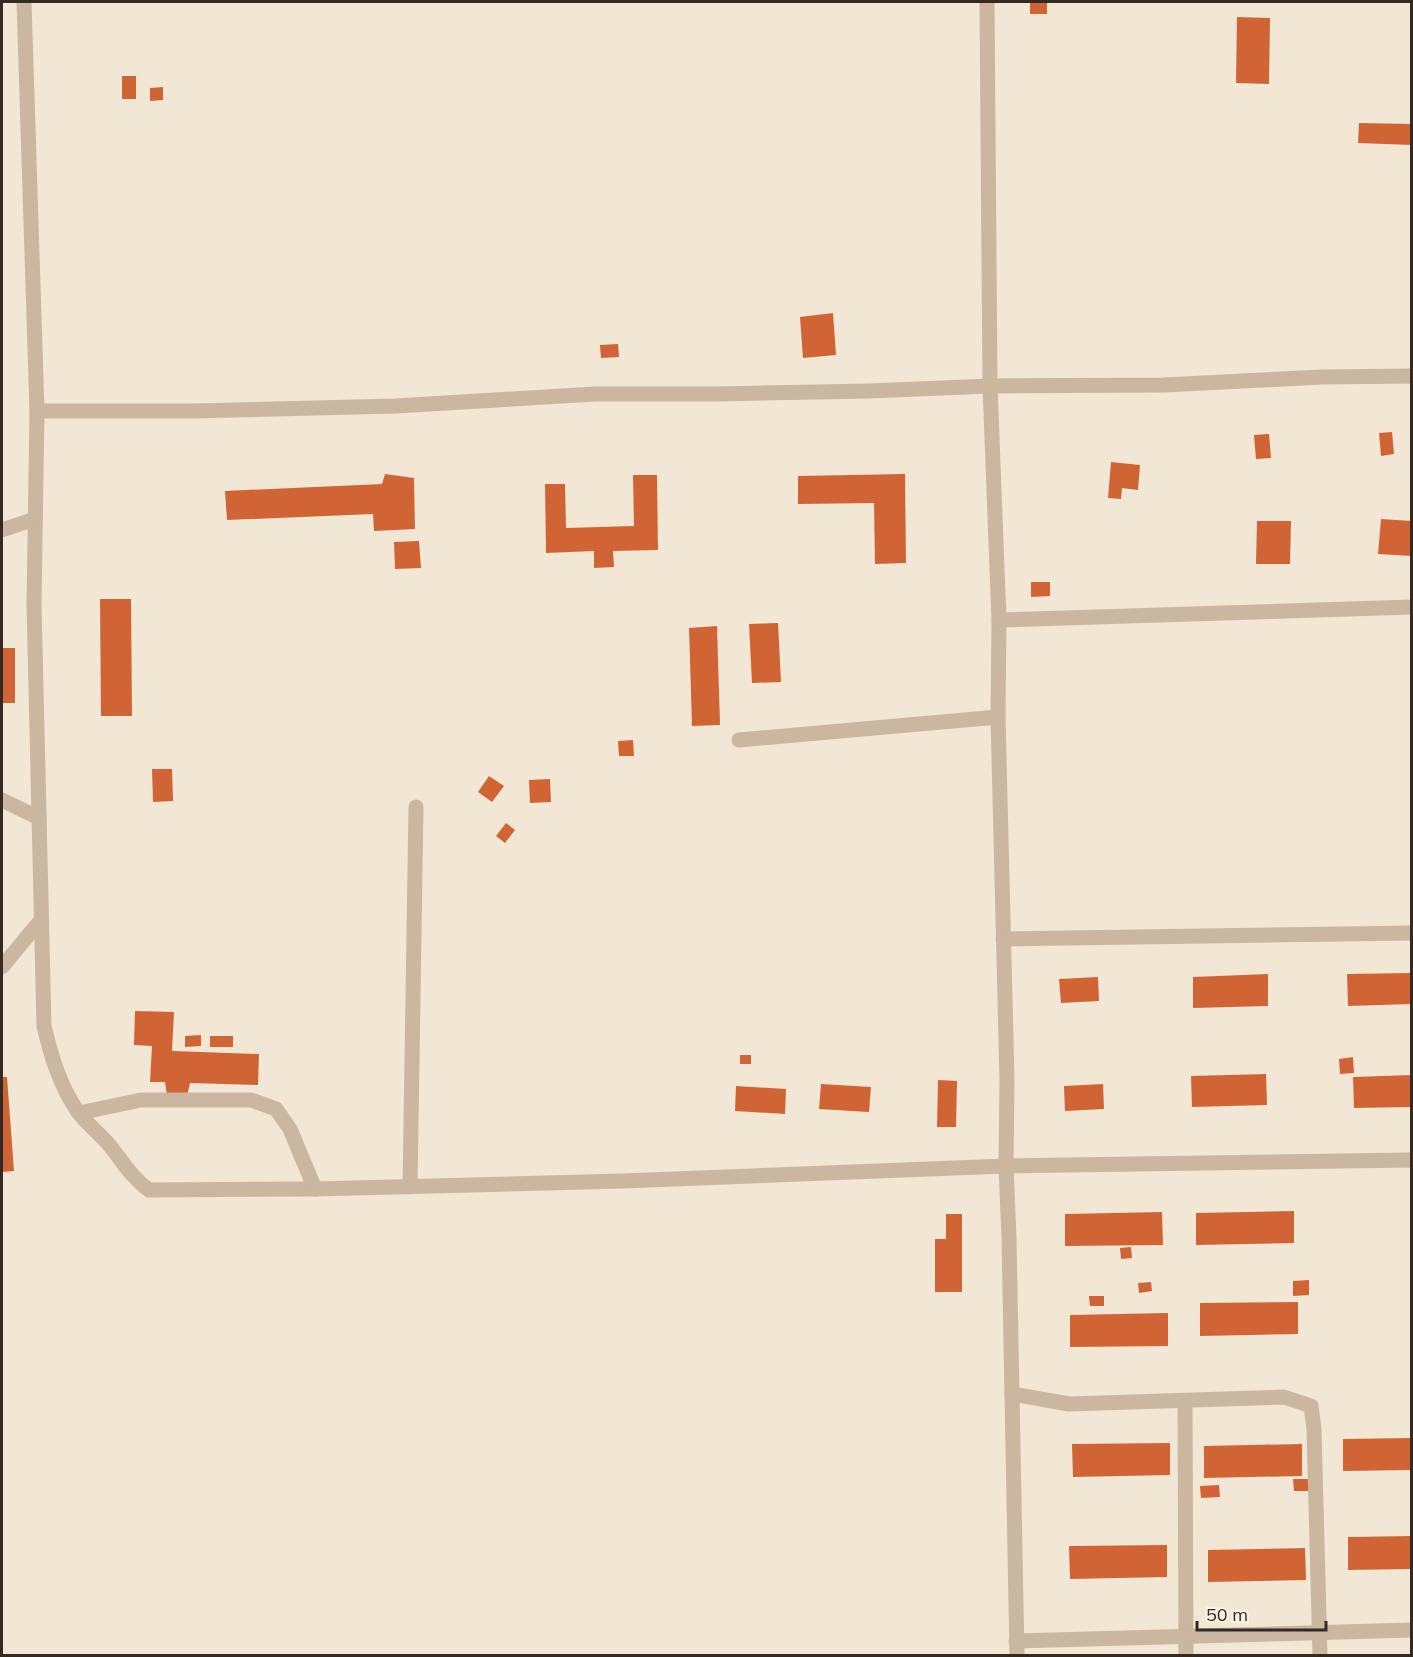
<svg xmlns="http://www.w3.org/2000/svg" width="1413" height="1657" viewBox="0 0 1413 1657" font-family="Mulish,sans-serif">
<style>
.building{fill:#d06434}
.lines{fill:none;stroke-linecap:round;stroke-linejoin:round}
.street{stroke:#cbb69f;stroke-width:15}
</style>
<rect width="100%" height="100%" fill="#f2e6d4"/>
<g class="building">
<rect x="1030" y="2" width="17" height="12"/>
<path d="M1237,17l33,1 -1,66 -33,-1z"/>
<rect x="122" y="76" width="14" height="23"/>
<path d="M163,87v13l-13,1v-13z"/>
<path d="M1359,123l53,1v21l-54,-2z"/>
<path d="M833,313l3,42 -33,3 -3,-41z"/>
<path d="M618,344l1,13 -18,1 -1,-13z"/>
<path d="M1392,432l2,22 -13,2 -2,-23z"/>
<path d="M1269,434l2,24 -15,1 -2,-24z"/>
<path d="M1111,462l29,3 -2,25 -16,-2 -1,11 -13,-1z"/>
<path d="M385,474l29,4 1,51 -41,2 -1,-17 -146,6 -2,-29 157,-7z"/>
<path d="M905,474l1,89 -31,1 -1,-61 -76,1v-28z"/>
<path d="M633,475h24l1,75 -45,1 1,16 -20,1v-17l-48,2 -1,-69h20l1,44 68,-2z"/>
<path d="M1381,519l31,2v35l-34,-2z"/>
<path d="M1257,521h34l-1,43h-34z"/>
<path d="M419,541l2,27 -26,1 -1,-27z"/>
<path d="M1031,582h19v14l-19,1z"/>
<path d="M100,599h31l1,117h-31z"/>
<path d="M778,623l3,59 -29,1 -3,-59z"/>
<path d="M717,626l3,99 -28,1 -3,-98z"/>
<rect x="2" y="648" width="13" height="55"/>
<path d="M633,740l1,16h-15l-1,-15z"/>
<path d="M152,769h20l1,32 -20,1z"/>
<path d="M489,776l15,10 -12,16 -14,-10z"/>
<path d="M550,779l1,23 -21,1 -1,-23z"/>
<path d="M506,823l9,7 -10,13 -9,-7z"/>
<path d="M1412,973v31l-64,2 -1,-32z"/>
<path d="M1268,974v32l-75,2v-31z"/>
<path d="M1098,977l1,24 -38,2 -2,-24z"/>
<path d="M135,1011l39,1 -2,39 87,3 -1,31 -68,-2 -3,13 -20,-1 -2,-13h-15l2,-36 -18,-1z"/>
<path d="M201,1035v11l-16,1v-11z"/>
<rect x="210" y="1036" width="23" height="11"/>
<rect x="740" y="1055" width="11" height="9"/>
<path d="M1353,1057l1,16 -14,1 -1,-15z"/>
<path d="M1266,1074l1,31 -75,2 -1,-31z"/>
<path d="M1412,1075v32l-58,1 -1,-31z"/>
<path d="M2,1077h5l7,94 -12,1z"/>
<path d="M938,1080l19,1 -1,46h-19z"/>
<path d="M821,1084l50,3 -2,25 -50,-3z"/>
<path d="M1103,1084l1,25 -39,2 -1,-25z"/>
<path d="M736,1086l50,3 -1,25 -50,-3z"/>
<path d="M1294,1211v32l-98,2v-32z"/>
<path d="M1162,1212l1,33 -98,1v-32z"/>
<path d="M946,1214h16v78h-27v-53h11z"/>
<path d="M1131,1247l1,11 -11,1 -1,-11z"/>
<path d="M1309,1280v15l-16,1v-15z"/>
<path d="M1151,1282l1,9 -13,2 -1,-10z"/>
<path d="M1089,1296h15v10h-14z"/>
<path d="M1298,1302v32l-98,2v-33z"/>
<path d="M1168,1313v33l-98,1v-32z"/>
<path d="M1412,1438v32l-69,1v-32z"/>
<path d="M1170,1443v32l-97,2 -1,-33z"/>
<path d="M1302,1444v32l-98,2v-32z"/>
<path d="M1293,1479h16v12h-15z"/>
<path d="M1219,1485l1,12 -19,1 -1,-12z"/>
<path d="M1412,1536v33l-64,1v-33z"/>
<path d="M1167,1545v32l-97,2 -1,-33z"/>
<path d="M1305,1548l1,32 -98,2v-32z"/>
</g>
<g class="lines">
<g class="street">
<path d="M24,2l13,409 -3,193 10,422c7,30 16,60 34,86 9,12 22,22 32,34 13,16 22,32 39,44l166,-1 308,-8 383,-15 406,-6"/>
<path d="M987,2l3,384 9,234 -1,97 9,363 -1,86 3,72 8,418"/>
<path d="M37,411h155l204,-5 199,-12h122l152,-3 121,-5 174,-1 158,-8 90,-1"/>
<path d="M2,530l33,-11"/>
<path d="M999,620l413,-13"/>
<path d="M739,740l259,-23"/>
<path d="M2,800l37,18"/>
<path d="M1003,939l409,-6"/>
<path d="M2,967l39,-47"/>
<path d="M79,1113l62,-13h110l25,9 14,20 25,60"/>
<path d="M410,1187l6,-380"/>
<path d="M1012,1394l57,10 215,-7 27,9 3,23 6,227"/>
<path d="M1185,1401l1,255"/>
<path d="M1016,1641l396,-11"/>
</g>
</g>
<rect width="1413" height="1657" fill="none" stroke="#342a23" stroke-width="6"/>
<path d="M1197 1621v9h129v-9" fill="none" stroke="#342a23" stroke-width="3"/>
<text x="1206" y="1621" font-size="18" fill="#342a23" stroke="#faf0e0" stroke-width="4.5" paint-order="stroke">50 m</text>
</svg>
